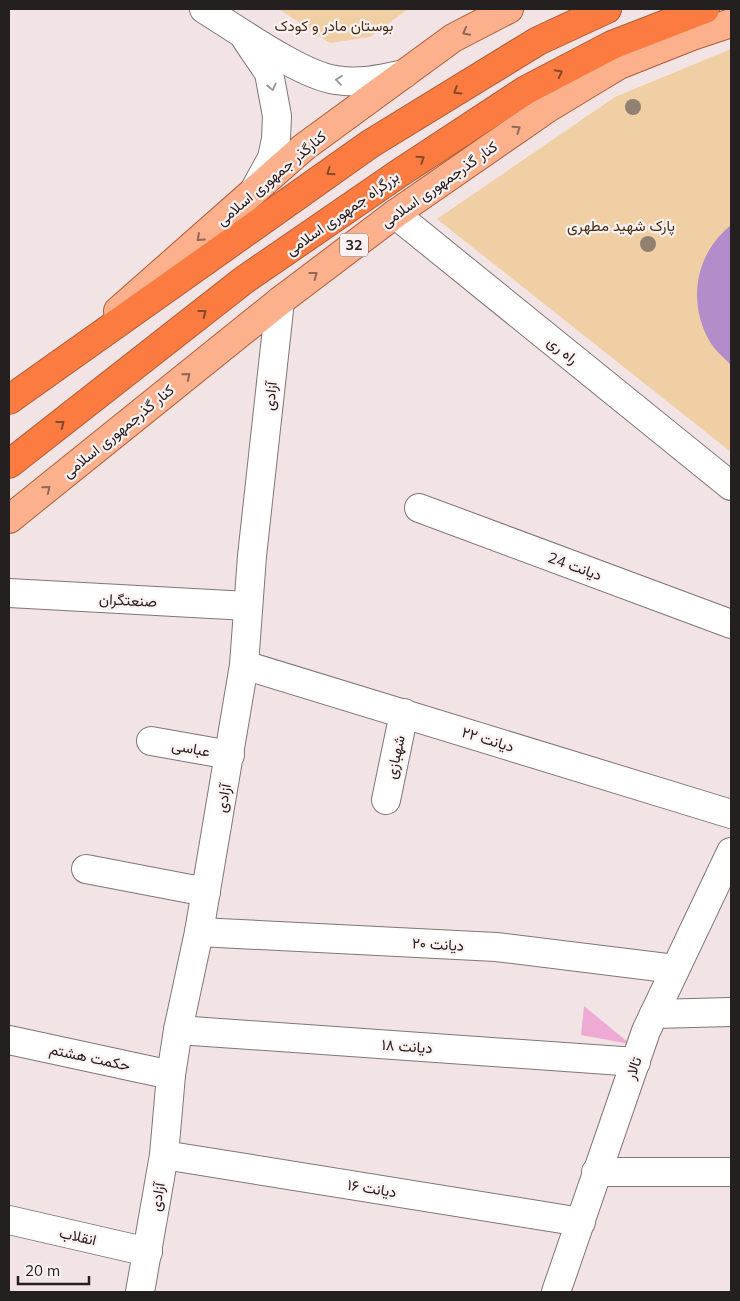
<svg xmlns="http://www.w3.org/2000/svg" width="740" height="1301" viewBox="0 0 740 1301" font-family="Mulish,Vazirmatn,sans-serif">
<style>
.green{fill:#f1cfa4}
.water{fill:#b38dc9}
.building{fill:#efaad3}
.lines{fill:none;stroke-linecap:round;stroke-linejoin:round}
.minor-casing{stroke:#827575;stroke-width:30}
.major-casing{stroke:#b05b35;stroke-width:30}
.highway-casing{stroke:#b05b35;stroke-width:30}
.minor{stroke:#fff;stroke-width:28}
.major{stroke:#fdb08c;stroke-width:28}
.highway{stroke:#fb7b40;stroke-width:28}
.tree{fill:#928172}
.oneway{stroke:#916856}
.oneway2{stroke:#85492e}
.oneway3{stroke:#9d9b9b}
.labels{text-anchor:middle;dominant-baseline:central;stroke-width:4.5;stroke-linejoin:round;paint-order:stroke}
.shield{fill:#fdf1f1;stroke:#665f5f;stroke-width:1}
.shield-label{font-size:14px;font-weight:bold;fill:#252020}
.park-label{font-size:15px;fill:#433014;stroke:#fdf1f1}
.street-label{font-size:15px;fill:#252020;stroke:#fdf1f1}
</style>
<rect width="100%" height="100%" fill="#f2e3e4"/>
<g class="green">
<path d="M279,9h129l-38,28 -40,6z"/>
<path d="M731,49v403l-294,-233 178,-122z"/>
</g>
<path class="water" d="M731,225v140c-7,-7 -16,-15 -21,-23 -23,-40 -15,-88 21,-117z"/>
<path class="building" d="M584,1006l46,38 -49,-9z"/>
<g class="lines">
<defs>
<g id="minor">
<path d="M204,9c31,19 98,67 132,71 24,4 45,-1 68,-6"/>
<path d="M246,39l23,34 8,43 -1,23 -4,19 -17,31"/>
<path d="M395,214l336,272"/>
<path d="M419,508l312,116"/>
<path d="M9,593l239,13"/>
<path d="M244,665l487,149"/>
<path d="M151,741l79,14"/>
<path d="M386,800l18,-87"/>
<path d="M86,869l120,23"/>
<path d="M199,932l297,15 179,22"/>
<path d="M654,1014l77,-2"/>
<path d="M178,1030l458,32"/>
<path d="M9,1040l162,35"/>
<path d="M164,1155l417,67"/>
<path d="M596,1172h135"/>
<path d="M9,1220l139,32"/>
<path d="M140,1292l24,-137 7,-80 7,-45 21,-98 45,-267 8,-109 28,-255"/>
<path d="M556,1292l90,-261 85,-179"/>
</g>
<g id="major">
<path d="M118,311l186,-164 149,-109 56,-29"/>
<path d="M9,519l271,-218 115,-87 153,-106 71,-43 73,-29 39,-13"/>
</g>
<g id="highway">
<path d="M9,400l361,-256 168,-103 69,-32"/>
<path d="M9,464l235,-184 154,-106 128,-84 86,-45 93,-36"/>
</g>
</defs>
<use href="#minor" class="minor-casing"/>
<use href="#major" class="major-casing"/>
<use href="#highway" class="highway-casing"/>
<use href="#minor" class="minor"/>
<use href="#major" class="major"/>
<use href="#highway" class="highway"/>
</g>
<g class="tree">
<circle cx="633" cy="107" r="8"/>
<circle cx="648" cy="244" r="8"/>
</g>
<defs><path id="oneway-chevron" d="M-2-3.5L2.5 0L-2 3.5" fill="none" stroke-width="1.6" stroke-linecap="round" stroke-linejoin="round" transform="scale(1.25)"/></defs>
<g class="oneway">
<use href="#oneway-chevron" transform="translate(466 32) rotate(152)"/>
<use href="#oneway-chevron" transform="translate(517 129) rotate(-35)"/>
<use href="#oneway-chevron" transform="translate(200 238) rotate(138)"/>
<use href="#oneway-chevron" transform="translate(314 275) rotate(-37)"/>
<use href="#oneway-chevron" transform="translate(187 376) rotate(-39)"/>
<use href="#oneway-chevron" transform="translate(47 489) rotate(-39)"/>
</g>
<g class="oneway2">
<use href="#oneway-chevron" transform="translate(559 73) rotate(-27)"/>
<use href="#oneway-chevron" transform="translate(457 91) rotate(148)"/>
<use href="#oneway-chevron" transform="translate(421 159) rotate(-33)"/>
<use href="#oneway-chevron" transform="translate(330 172) rotate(145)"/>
<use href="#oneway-chevron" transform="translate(203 313) rotate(-38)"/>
<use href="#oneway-chevron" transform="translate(61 424) rotate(-38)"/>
</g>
<g class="oneway3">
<use href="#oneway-chevron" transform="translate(339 80) rotate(-173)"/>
<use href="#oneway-chevron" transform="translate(272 87) rotate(77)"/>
</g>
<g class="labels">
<rect class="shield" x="340" y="233.5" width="28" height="23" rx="4"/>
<g class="shield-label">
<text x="354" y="245">32</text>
</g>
<g class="park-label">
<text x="334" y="25">بوستان مادر و کودک</text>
<text x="621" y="225">پارک شهید مطهری</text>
</g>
<g class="street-label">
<text transform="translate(271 178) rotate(-40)">کنارگذر جمهوری اسلامی</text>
<text transform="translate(439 184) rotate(-35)">کنار گذرجمهوری اسلامی</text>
<text transform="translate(342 213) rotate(-35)">بزرگراه جمهوری اسلامی</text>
<text transform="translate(563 350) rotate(39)">راه ری</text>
<text transform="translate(270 396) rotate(-84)">آزادی</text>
<text transform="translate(118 431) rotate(-39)">کنار گذرجمهوری اسلامی</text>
<text transform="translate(575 566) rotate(20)">دیانت 24</text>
<text transform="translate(128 600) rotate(3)">صنعتگران</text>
<text transform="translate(488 739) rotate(17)">دیانت ۲۲</text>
<text transform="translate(191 748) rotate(10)">عباسی</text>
<text transform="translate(395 757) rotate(-78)">شهبازی</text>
<text transform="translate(223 798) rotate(-80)">آزادی</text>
<text transform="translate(438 944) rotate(3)">دیانت ۲۰</text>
<text transform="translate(407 1046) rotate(4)">دیانت ۱۸</text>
<text transform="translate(90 1057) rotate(12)">حکمت هشتم</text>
<text transform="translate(633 1068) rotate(-71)">تالار</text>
<text transform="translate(372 1188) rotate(9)">دیانت ۱۶</text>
<text transform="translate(157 1197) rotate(-81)">آزادی</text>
<text transform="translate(78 1236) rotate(13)">انقلاب</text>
</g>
</g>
<rect width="740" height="1301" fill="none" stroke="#252020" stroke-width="20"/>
<path d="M18 1276v8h71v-8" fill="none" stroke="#252020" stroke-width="2.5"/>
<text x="25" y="1276" font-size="15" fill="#252020" stroke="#fdf1f1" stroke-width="4" paint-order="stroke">20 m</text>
</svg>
